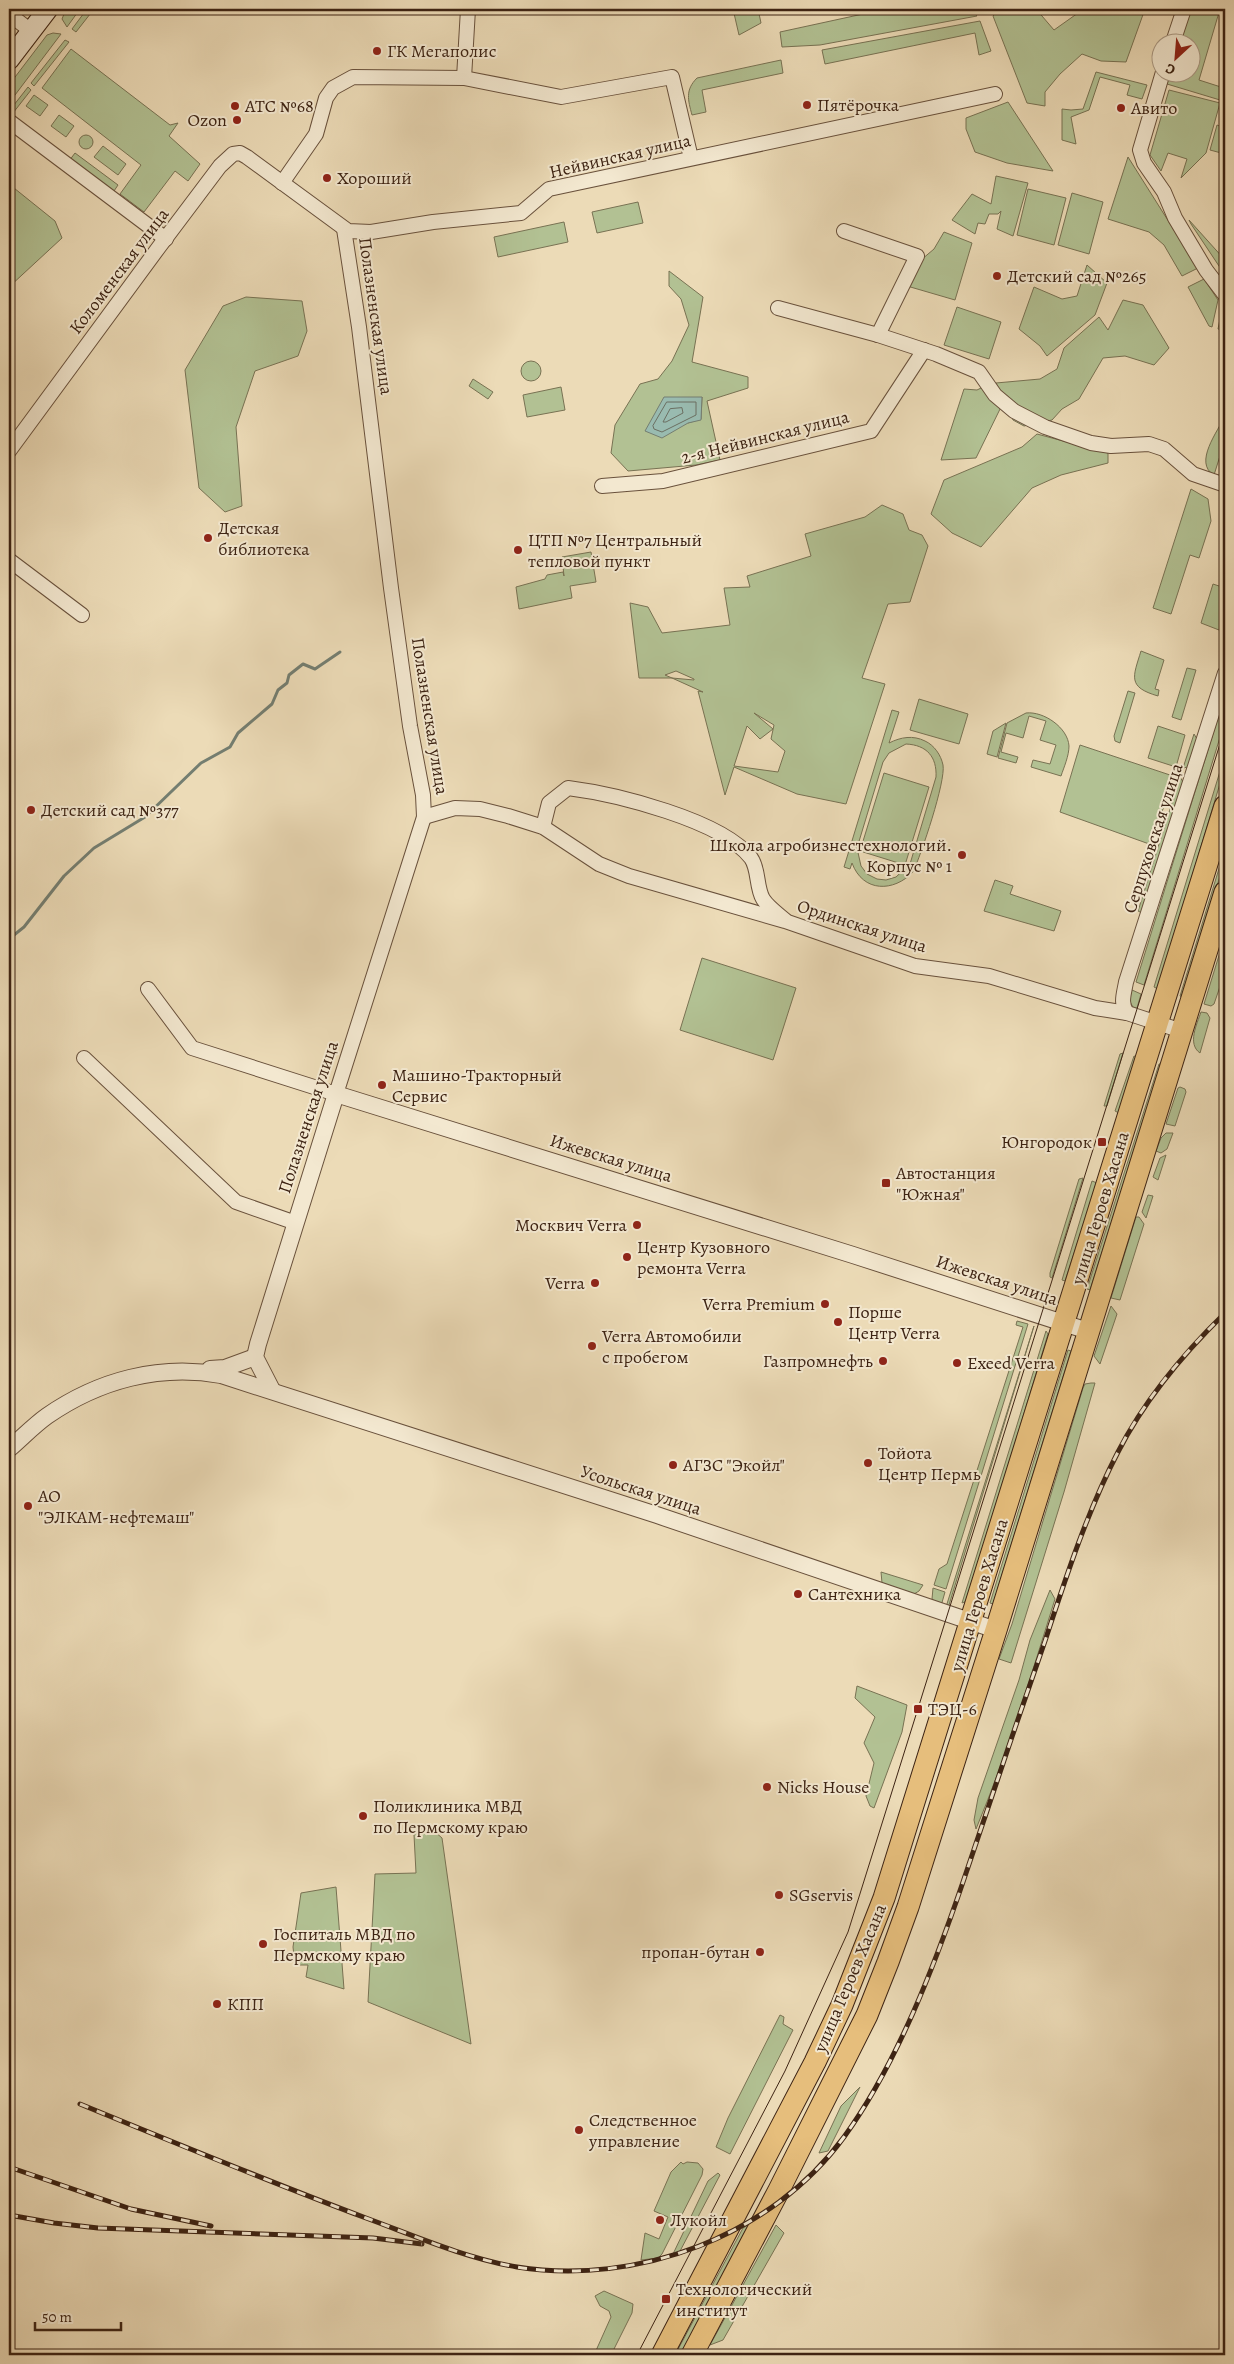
<svg xmlns="http://www.w3.org/2000/svg" width="1234" height="2364" viewBox="0 0 1234 2364" font-family="Alegreya,serif">
<style>
.green{fill:#b2c193;stroke:#787253;fill-rule:evenodd}
.water{fill:#99bbb0;stroke:#747e71}
.lines{fill:none;stroke-linecap:round;stroke-linejoin:round}
.shore{stroke:#6b6f62;stroke-width:1}
.stream{stroke:#747e71;stroke-width:3}
.minor-casing{stroke:#69513c;stroke-width:16}
.tertiary-casing{stroke:#69513c;stroke-width:18}
.secondary-casing{stroke:#3d2313;stroke-width:21}
.primary-casing{stroke:#3d2313;stroke-width:23}
.minor{stroke:#f3e8d0;stroke-width:14}
.tertiary{stroke:#f3e8d0;stroke-width:16}
.secondary{stroke:#f3e8d0;stroke-width:19}
.primary{stroke:#e6be7c;stroke-width:21}
.tram{stroke:#3d2313;stroke-width:1}
.rail-casing{stroke:#3d2313;stroke-width:5}
.rail{stroke:#f3e8d0;stroke-width:3;stroke-dasharray:9;stroke-linecap:butt}
.poi-dot{fill:#8f2418;stroke:#f3e8d0;stroke-width:2}
.labels{text-anchor:middle;dominant-baseline:central;stroke-width:4;stroke-linejoin:round;paint-order:stroke}
.poi-label{font-size:18px;fill:#3d2313;stroke:#f3e8d0;text-anchor:start}
.street-label{font-size:18px;fill:#3d2313;stroke:#f3e8d0}
</style>
<rect width="100%" height="100%" fill="#ecdbb7"/>
<filter id="stains"><feTurbulence type="fractalNoise" baseFrequency=".004" numOctaves="4"/><feColorMatrix values="0 0 0 0 .2 0 0 0 0 .09 0 0 0 0 .02 0 0 0 .5 -.17"/></filter>
<radialGradient id="worn" r=".72"><stop offset=".6" stop-color="#630" stop-opacity="0"/><stop offset="1" stop-color="#630" stop-opacity=".3"/></radialGradient>
<g class="green">
<path d="M66,9h14l-13,18 -5,-8z"/>
<path d="M87,9h7l-18,23 -4,-3z"/>
<path d="M733,9h25l3,14 -22,12z"/>
<path d="M886,9h85l6,7 -157,29 -38,2 -2,-15z"/>
<path d="M999,9h37l18,21 24,-17 -3,-4h70l-19,53 -25,-1 -19,-7 -22,20 -15,18v14l-18,-3 -34,-87z"/>
<path d="M1189,9h31l-21,71 25,8 -4,12 -53,-16 4,-11 21,-1v-30h-13z"/>
<path d="M980,21l11,30 -12,4 -4,-22 -150,31 -3,-14z"/>
<path d="M53,33l8,1 -52,69v-18l38,-50z"/>
<path d="M65,40l4,2 -35,44 -3,-3z"/>
<path d="M71,49l99,76 8,-2 -9,13 31,28 -12,17 -13,-10 -31,41 -24,-18 21,-29 -99,-77z"/>
<path d="M781,60l2,13 -81,17 4,22 -14,3c-4,-15 -7,-25 5,-37z"/>
<path d="M1096,72l51,13 -5,14 -15,-4 3,-10 -30,-8 -11,33 -18,7 5,27 -14,-4v-31l9,1 12,-1z"/>
<path d="M28,87l3,3 -18,23 -3,-3z"/>
<path d="M1169,90l51,13 -14,50 -25,25 6,-19 -19,-6 -7,18 -11,-16z"/>
<path d="M34,95l14,10 -8,11 -14,-10z"/>
<path d="M1008,102l45,69 -46,-8 -32,-11 -9,-23v-11z"/>
<path d="M59,115l15,11 -8,11 -15,-11z"/>
<path d="M1217,125l8,3v26l-15,-4z"/>
<circle cx="86" cy="142" r="7"/>
<path d="M103,146l23,18 -8,11 -24,-18z"/>
<path d="M75,153l43,32 -6,9 -43,-33z"/>
<path d="M1128,157l70,111 -16,8 -18,-31 -15,-13 -41,-13z"/>
<path d="M996,176l32,7 -15,53 -16,-7 4,-18 -3,3h-9l-4,10 -7,-1 -3,11 -23,-14 20,-26 19,10z"/>
<path d="M9,184l46,37 7,17 -53,49z"/>
<path d="M1028,189l38,9 -12,47 -37,-10z"/>
<path d="M1072,193l31,9 -14,52 -31,-9z"/>
<path d="M638,202l5,21 -46,10 -5,-21z"/>
<path d="M1189,220l36,40v15l-34,-51z"/>
<path d="M564,222l4,20 -70,15 -4,-20z"/>
<path d="M944,232l28,11 -17,57 -48,-14 14,-26 13,-11z"/>
<path d="M1087,265l20,18 -12,32 -48,41 -7,-10 -21,-17 15,-42 28,12 15,-3z"/>
<path d="M669,271l34,26 -11,65 56,15v11l-41,13 13,59 -24,5 -68,6 -17,-18 4,-28 25,-41 18,-5 14,-18 17,-36 -8,-26 -12,-13zM702,397l-1,22 -13,4z"/>
<path d="M1204,279l14,21 -6,27 -3,-1 -21,-39z"/>
<path d="M246,297l56,4 5,30 -9,25 -43,15 -19,56 6,79 -17,6 -26,-24 -14,-118 38,-64z"/>
<path d="M1123,300l20,5 26,43 -15,17 -29,-9 -22,2 -24,41 -17,10 -10,11 -28,6 -11,-6 -17,-37 44,-4 17,-10 7,-21 35,-31 9,13z"/>
<path d="M1223,304l2,3v24l-7,-2z"/>
<path d="M957,307l44,15 -12,37 -45,-14z"/>
<circle cx="531" cy="371" r="10"/>
<path d="M473,379l20,13 -5,7 -19,-13z"/>
<path d="M561,387l4,23 -38,7 -4,-22z"/>
<path d="M983,387l19,18 -26,53 -35,2 23,-71 13,1z"/>
<path d="M1225,416v24l-11,35c-21,-12 4,-44 11,-59z"/>
<path d="M1037,434l71,19v10l-47,12 -29,13 -51,59 -29,-14 -21,-19 13,-34 78,-33z"/>
<path d="M1191,489l17,10 3,22 -12,37 -9,-3 -19,59 -18,-6z"/>
<path d="M882,505l21,9 6,16 13,5 6,11 -18,56 -22,2 -26,74 23,6 -39,120 -49,-10 -63,-27 -9,28 -27,-104 5,1 -31,-14h-33l-9,-75 18,4 14,26 68,-8 -6,-37 26,-1 -3,-11 64,-20 -6,-22 60,-17zM676,671l18,8v1l-22,-2 -7,-3zM754,713l20,12 -3,14 14,12 -7,21 -44,-6 13,-40 13,13 13,-10z"/>
<path d="M591,552l5,30 -26,4 2,12 -53,11 -3,-22 29,-8 2,-4 16,-3 1,4 -2,-19z"/>
<path d="M1213,584l12,4v22l-6,20 -18,-7z"/>
<path d="M1141,651l23,9 -9,29 4,1 -1,6c-31,-9 -25,-19 -17,-45z"/>
<path d="M1187,668l9,2 -15,50 -9,-3z"/>
<path d="M1128,691l7,2 -15,50 -5,-2 -1,-5z"/>
<path d="M1225,695v26l-81,264 -8,-3z"/>
<path d="M919,699l49,15 -9,30 -49,-14z"/>
<path d="M892,710l7,2 -10,31c12,-6 24,-8 36,-2 9,4 16,14 18,24 3,16 -22,90 -30,107 -19,20 -50,21 -61,-9l-2,6 -6,-2zM906,744c21,1 31,13 30,33l-26,87 -14,13 -10,3 -9,-1 -10,-5 -6,-8 -4,-18 26,-86 6,-9z"/>
<path d="M1026,713c18,-2 42,15 43,33 0,10 -5,21 -8,30l-30,-9 2,-7 17,4 6,-19 -16,-5 6,-19 -17,-5 -6,22 -17,-5 -5,19 17,5 -2,6 -18,-5 9,-35z"/>
<path d="M1006,723l-9,34 -10,-3 6,-23z"/>
<path d="M1158,726l27,9 -9,32 -28,-9z"/>
<path d="M1194,734l3,5 -9,28 -5,1z"/>
<path d="M1080,745l93,31 -21,69 -92,-33z"/>
<path d="M1225,755v12l-67,222 -4,-2z"/>
<path d="M884,773l45,14 -24,78 -45,-14z"/>
<path d="M1180,777l3,5 -39,132 -6,-3z"/>
<path d="M1225,849l-3,21 -40,127 -2,-1z"/>
<path d="M995,880l18,6 -3,8 51,17 -7,20 -70,-20z"/>
<path d="M1225,936v36l-11,32 -3,2 -7,-2z"/>
<path d="M702,958l94,30 -23,72 -93,-30z"/>
<path d="M1132,990l9,4 -4,14 -4,-1 -4,-7z"/>
<path d="M1201,1012l6,1 3,5 -10,35c-13,-9 -3,-29 1,-41z"/>
<path d="M1123,1053l-16,53h-3l16,-52z"/>
<path d="M1134,1056l3,1 -18,56 -4,-2z"/>
<path d="M1159,1064h2l-3,11 -68,215 -3,-1z"/>
<path d="M1180,1087l5,2 1,3 -11,34 -9,-2 12,-36z"/>
<path d="M1166,1133h7l-6,16 -6,4 -5,-2 5,-13z"/>
<path d="M1166,1155l-8,25 -5,-3 7,-19z"/>
<path d="M1083,1178l-31,100 -2,-1v-4l29,-94z"/>
<path d="M1092,1181l5,2 -32,98 -3,-1z"/>
<path d="M1148,1195l5,1 -7,22 -4,-6z"/>
<path d="M1136,1217h3l5,7 -24,76 -9,-2z"/>
<path d="M1111,1306l6,8 -17,50 -6,-8z"/>
<path d="M1017,1321l11,3 -82,265 -12,-4 5,-16 8,-5 76,-237 -7,-2z"/>
<path d="M1034,1326l-85,279 -3,2z"/>
<path d="M1046,1331l2,3 -78,258 -3,9 -5,2z"/>
<path d="M1068,1350l3,1 -78,253 -3,-1z"/>
<path d="M1091,1383h4l-31,109 -53,171 -12,-4 13,-35 71,-236 2,-4z"/>
<path d="M881,1572l42,13 -4,6 -5,3 -32,-11z"/>
<path d="M933,1588l12,4 -4,14 -9,-7z"/>
<path d="M1050,1590l5,9c-24,77 -48,156 -79,230l-2,-9 4,-22 41,-118 11,-40z"/>
<path d="M857,1686l50,19 -5,27 -28,76 -4,-2 -4,-10 8,-33 -10,-20 11,-26 -20,-19z"/>
<path d="M426,1824l16,14 29,206 -103,-42 7,-128 41,-1 -2,-38z"/>
<path d="M336,1887l8,102 -38,-12 2,-12h-13l-2,-18 8,-54z"/>
<path d="M780,2015l4,2 -1,7 10,6 -63,124 -14,-7 12,-29z"/>
<path d="M860,2087l-32,64 -9,2 22,-47z"/>
<path d="M681,2162l2,2 4,-2 11,1 5,6 -1,6 -40,79 -4,4 -17,2 4,-27 14,6 9,-22 -14,-6 17,-39z"/>
<path d="M718,2173l2,2 -41,78 -6,1 35,-73z"/>
<path d="M750,2224l-69,131h-6l68,-127z"/>
<path d="M776,2225l8,8 -61,107 -13,5z"/>
<path d="M604,2291l29,13 -1,9 -21,42h-17l17,-38 -2,-6 -9,-5 -5,-10z"/>
</g>
<path class="water" d="M664,397h38l-1,23 -13,3 -26,15 -17,-7z"/>
<g class="lines">
<g class="shore">
<path d="M667,402h29v13l-34,17 -8,-3 -1,-3z"/>
<path d="M682,408l1,5 -17,9h-3l7,-13z"/>
</g>
<path class="stream" d="M9,939l15,-12 40,-51 30,-28 51,-31 56,-54 29,-16 8,-14 34,-29 6,-14 9,-7 2,-8 14,-11 12,5 25,-17"/>
<defs>
<g id="minor">
<path d="M9,14l22,17"/>
<path d="M1173,42l11,-33"/>
<path d="M1163,72l-23,78 4,13 20,29 11,26 31,52 19,25"/>
<path d="M464,78l4,-69"/>
<path d="M9,121l157,118"/>
<path d="M282,183l34,-49 10,-36 7,-10 20,-11 111,1 97,19 111,-20 19,81"/>
<path d="M844,231l73,25 -39,79"/>
<path d="M778,308l100,27 58,19 43,18 16,23 19,16 31,16 46,16 20,3 38,-2 15,5 29,25 32,11"/>
<path d="M9,451l150,-204 61,-81 13,-12 7,-1 7,4 101,74 23,1 62,-10 88,-9 28,-24 446,-95"/>
<path d="M602,486l61,-5 208,-50 53,-81"/>
<path d="M9,560l73,55"/>
<path d="M424,817l31,-9 25,1 28,7 35,11 56,37 30,12 156,45 130,45 74,10 106,32 32,5 55,18"/>
<path d="M543,827l6,-24 19,-15c47,6 154,32 183,70 8,11 5,29 12,41 5,8 15,15 22,21"/>
<path d="M148,989l44,59 144,46 88,-277 -1,-22 -13,-69 -19,-138 -32,-261 -15,-98"/>
<path d="M1127,1013c-7,-10 -3,-19 -1,-31l99,-309"/>
<path d="M84,1058l152,144 60,21"/>
</g>
<g id="tertiary">
<path d="M210,1369l15,-1 30,-11"/>
<path d="M272,1390l-17,-33 3,-13 78,-250 517,161 235,76"/>
<path d="M9,1449c13,-11 24,-23 38,-33 52,-36 112,-52 174,-41l436,140 339,115"/>
</g>
<path id="secondary" d="M9,60l39,-51"/>
<g id="primary">
<path d="M662,2355l153,-293 27,-57 42,-107 341,-1092"/>
<path d="M692,2355l87,-165 88,-175 21,-53 20,-55 88,-277 229,-738"/>
</g>
</defs>
<use href="#minor" class="minor-casing"/>
<use href="#tertiary" class="tertiary-casing"/>
<use href="#secondary" class="secondary-casing"/>
<use href="#primary" class="primary-casing"/>
<use href="#minor" class="minor"/>
<use href="#tertiary" class="tertiary"/>
<use href="#secondary" class="secondary"/>
<use href="#primary" class="primary"/>
<path class="tram" d="M637,2355l148,-284 63,-139 377,-1204"/>
<defs>
<g id="rail">
<path d="M80,2104c95,39 190,78 286,114 49,18 99,40 151,49 120,19 255,-31 327,-130 53,-73 90,-170 119,-255 27,-80 54,-161 82,-241 21,-64 42,-129 73,-189 27,-53 65,-98 107,-139"/>
<path d="M9,2167l122,42 80,17"/>
<path d="M9,2215l45,8 44,5 275,10 49,6"/>
</g>
</defs>
<use href="#rail" class="rail-casing"/>
<use href="#rail" class="rail"/>
</g>
<g class="poi-dot">
<circle cx="377" cy="51" r="5"/>
<circle cx="807" cy="105" r="5"/>
<circle cx="235" cy="106" r="5"/>
<circle cx="1121" cy="108" r="5"/>
<circle cx="237" cy="120" r="5"/>
<circle cx="327" cy="178" r="5"/>
<circle cx="997" cy="276" r="5"/>
<circle cx="208" cy="538" r="5"/>
<circle cx="518" cy="550" r="5"/>
<circle cx="31" cy="810" r="5"/>
<circle cx="962" cy="855" r="5"/>
<circle cx="382" cy="1085" r="5"/>
<rect x="1097" y="1137" width="10" height="10" rx="2.5"/>
<rect x="881" y="1178" width="10" height="10" rx="2.5"/>
<circle cx="637" cy="1225" r="5"/>
<circle cx="627" cy="1257" r="5"/>
<circle cx="595" cy="1283" r="5"/>
<circle cx="825" cy="1304" r="5"/>
<circle cx="838" cy="1322" r="5"/>
<circle cx="592" cy="1346" r="5"/>
<circle cx="883" cy="1361" r="5"/>
<circle cx="957" cy="1363" r="5"/>
<circle cx="868" cy="1463" r="5"/>
<circle cx="673" cy="1465" r="5"/>
<circle cx="28" cy="1506" r="5"/>
<circle cx="798" cy="1594" r="5"/>
<rect x="913" y="1704" width="10" height="10" rx="2.5"/>
<circle cx="767" cy="1787" r="5"/>
<circle cx="363" cy="1816" r="5"/>
<circle cx="779" cy="1895" r="5"/>
<circle cx="263" cy="1944" r="5"/>
<circle cx="760" cy="1952" r="5"/>
<circle cx="217" cy="2004" r="5"/>
<circle cx="579" cy="2130" r="5"/>
<circle cx="660" cy="2220" r="5"/>
<rect x="661" y="2294" width="10" height="10" rx="2.5"/>
</g>
<g class="labels">
<g class="poi-label">
<text x="387" y="51">ГК Мегаполис</text>
<text x="817" y="105">Пятёрочка</text>
<text x="245" y="106">АТС №68</text>
<text x="1131" y="108">Авито</text>
<text x="227" y="120" text-anchor="end">Ozon</text>
<text x="337" y="178">Хороший</text>
<text x="1007" y="276">Детский сад №265</text>
<text x="218" y="528">Детская<tspan x="218" dy="21">библиотека</tspan></text>
<text x="528" y="540">ЦТП №7 Центральный<tspan x="528" dy="21">тепловой пункт</tspan></text>
<text x="41" y="810">Детский сад №377</text>
<text x="952" y="845" text-anchor="end">Школа агробизнестехнологий.<tspan x="952" dy="21">Корпус № 1</tspan></text>
<text x="392" y="1075">Машино-Тракторный<tspan x="392" dy="21">Сервис</tspan></text>
<text x="1092" y="1142" text-anchor="end">Юнгородок</text>
<text x="896" y="1173">Автостанция<tspan x="896" dy="21">"Южная"</tspan></text>
<text x="627" y="1225" text-anchor="end">Москвич Verra</text>
<text x="637" y="1247">Центр Кузовного<tspan x="637" dy="21">ремонта Verra</tspan></text>
<text x="585" y="1283" text-anchor="end">Verra</text>
<text x="815" y="1304" text-anchor="end">Verra Premium</text>
<text x="848" y="1312">Порше<tspan x="848" dy="21">Центр Verra</tspan></text>
<text x="602" y="1336">Verra Автомобили<tspan x="602" dy="21">с пробегом</tspan></text>
<text x="873" y="1361" text-anchor="end">Газпромнефть</text>
<text x="967" y="1363">Exeed Verra</text>
<text x="878" y="1453">Тойота<tspan x="878" dy="21">Центр Пермь</tspan></text>
<text x="683" y="1465">АГЗС "Экойл"</text>
<text x="38" y="1496">АО<tspan x="38" dy="21">"ЭЛКАМ-нефтемаш"</tspan></text>
<text x="808" y="1594">Сантехника</text>
<text x="928" y="1709">ТЭЦ-6</text>
<text x="777" y="1787">Nicks House</text>
<text x="373" y="1806">Поликлиника МВД<tspan x="373" dy="21">по Пермскому краю</tspan></text>
<text x="789" y="1895">SGservis</text>
<text x="273" y="1934">Госпиталь МВД по<tspan x="273" dy="21">Пермскому краю</tspan></text>
<text x="750" y="1952" text-anchor="end">пропан-бутан</text>
<text x="227" y="2004">КПП</text>
<text x="589" y="2120">Следственное<tspan x="589" dy="21">управление</tspan></text>
<text x="670" y="2220">Лукойл</text>
<text x="676" y="2289">Технологический<tspan x="676" dy="21">институт</tspan></text>
</g>
<g class="street-label">
<text transform="translate(620 156) rotate(-13)">Нейвинская улица</text>
<text transform="translate(119 271) rotate(-53)">Коломенская улица</text>
<text transform="translate(376 316) rotate(82)">Полазненская улица</text>
<text transform="translate(765 437) rotate(-14)">2-я Нейвинская улица</text>
<text transform="translate(430 716) rotate(81)">Полазненская улица</text>
<text transform="translate(1153 838) rotate(-72)">Серпуховская улица</text>
<text transform="translate(862 926) rotate(18)">Ординская улица</text>
<text transform="translate(308 1117) rotate(-72)">Полазненская улица</text>
<text transform="translate(611 1158) rotate(17)">Ижевская улица</text>
<text transform="translate(1100 1208) rotate(-73)">улица Героев Хасана</text>
<text transform="translate(997 1280) rotate(18)">Ижевская улица</text>
<text transform="translate(641 1490) rotate(18)">Усольская улица</text>
<text transform="translate(979 1595) rotate(-73)">улица Героев Хасана</text>
<text transform="translate(850 1978) rotate(-67)">улица Героев Хасана</text>
</g>
</g>
<rect width="1234" height="2364" fill="none" stroke="#ecdbb7" stroke-width="30"/>
<rect x="10" y="10" width="1214" height="2344" fill="none" stroke="#3d2313" stroke-width="2.5"/>
<rect x="15" y="15" width="1204" height="2334" fill="none" stroke="#3d2313"/>
<g transform="translate(1176 58) rotate(206)"><circle r="24" fill="#f3e8d0" stroke="#aa9984"/>
<path d="M0-4L9 19L0 12L-9 19Z" fill="#8f2418"/>
<text y="-8" font-size="14" font-weight="bold" text-anchor="middle" fill="#3d2313">С</text>
</g>
<path d="M35 2322v8h86v-8" fill="none" stroke="#3d2313" stroke-width="2.5"/>
<text x="42" y="2322" font-size="15" fill="#3d2313" stroke="#f3e8d0" stroke-width="4" paint-order="stroke">50 m</text>
<rect width="100%" height="100%" filter="url(#stains)"/>
<rect width="100%" height="100%" fill="url(#worn)"/>
</svg>
